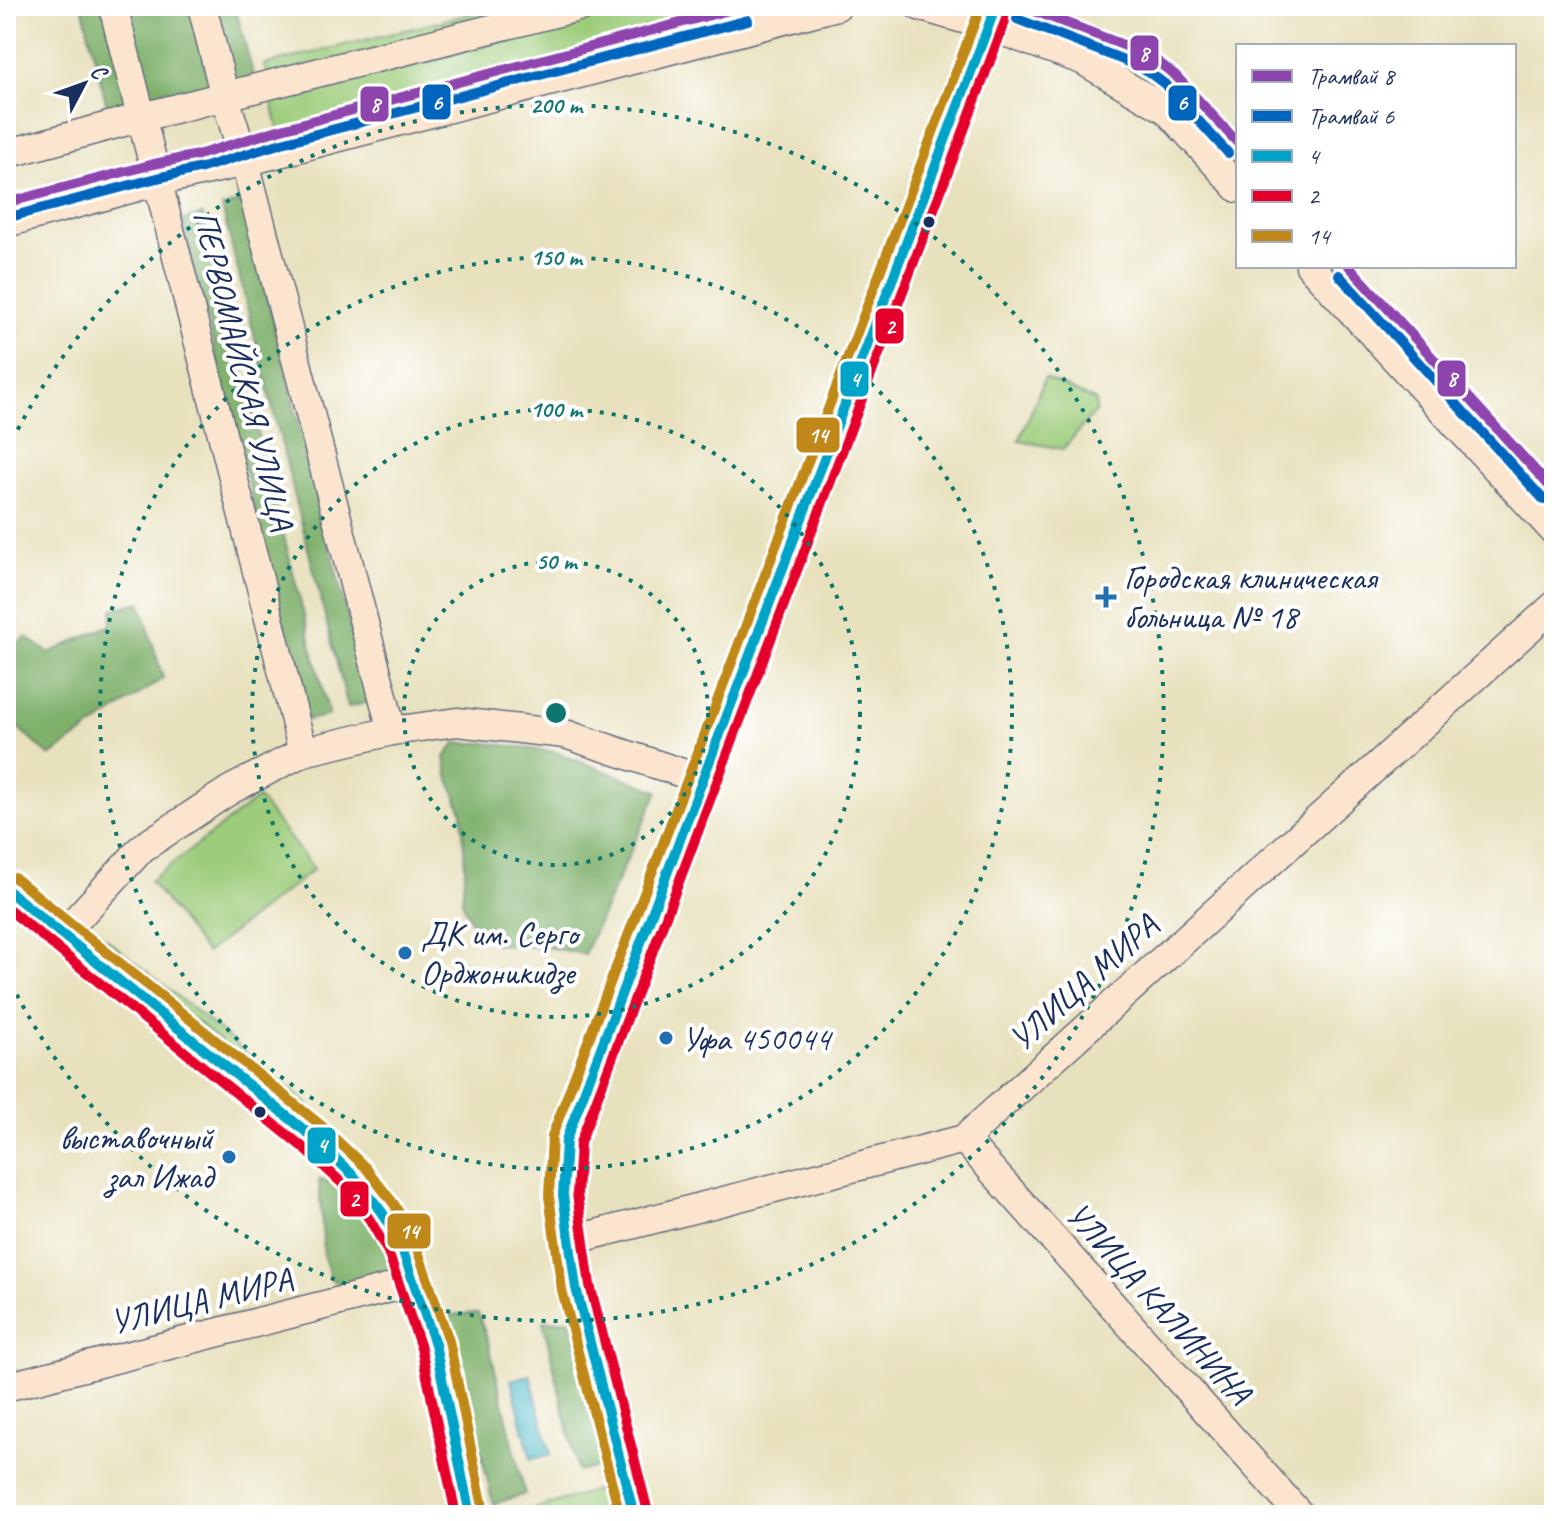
<svg xmlns="http://www.w3.org/2000/svg" width="1560" height="1521" viewBox="0 0 1560 1521" font-family="Caveat,sans-serif">
<style>
.green{fill:#9dcc7a;stroke:#5c7e6c;stroke-width:2}
.forest{fill:#7eb06a;stroke:#4c7064;stroke-width:2}
.water{fill:#4cb9c6;stroke:#347492;stroke-width:2}
.lines{fill:none;stroke-linecap:round;stroke-linejoin:round}
.secondary-casing{stroke:#636d7f;stroke-width:31}
.secondary{stroke:#fbe5cf;stroke-width:28}
.bus-1-casing{stroke:#fff;stroke-width:16}
.bus-2-casing{stroke:#fff;stroke-width:16}
.bus-3-casing{stroke:#fff;stroke-width:16}
.bus-1{stroke:#01a3c8;stroke-width:10}
.bus-2{stroke:#e4002b;stroke-width:10}
.bus-3{stroke:#c08818;stroke-width:10}
.tram-1-casing{stroke:#fff;stroke-width:16}
.tram-2-casing{stroke:#fff;stroke-width:16}
.tram-1{stroke:#8e44ad;stroke-width:10}
.tram-2{stroke:#0065bd;stroke-width:10}
.ring{fill:none;stroke:#0f766e;stroke-width:4;stroke-dasharray:4 8}
.bus-dot{fill:#1b2f5e;stroke:#fff;stroke-width:3}
.poi-dot{fill:#1f6fb2;stroke:#fff;stroke-width:3}
.labels{text-anchor:middle;dominant-baseline:central;stroke-width:8;stroke-linejoin:round;paint-order:stroke}
.street-label{font-size:34px;fill:#1b2f5e;stroke:#fff}
.poi-label{font-size:34px;fill:#1b2f5e;stroke:#fff;text-anchor:start}
.centre{fill:#0f766e;stroke:#fff;stroke-width:4}
.ring-label{font-size:24px;text-anchor:middle;font-weight:bold;fill:#0f766e;stroke:#fff;stroke-width:8;stroke-linejoin:round;paint-order:stroke}
.line-badge{stroke:#fff;stroke-width:3}
.badge-label{font-size:22px;text-anchor:middle;font-weight:bold;fill:#fff}
</style>
<rect width="100%" height="100%" fill="#fff"/>
<filter id="ink" filterUnits="userSpaceOnUse"><feTurbulence type="fractalNoise" baseFrequency=".0125" numOctaves="2"/><feDisplacementMap in="SourceGraphic" scale="16" xChannelSelector="R" yChannelSelector="G"/><feConvolveMatrix kernelMatrix="1 2 1 2 8 2 1 2 1" color-interpolation-filters="sRGB"/></filter>
<filter id="wash" filterUnits="userSpaceOnUse"><feTurbulence type="fractalNoise" baseFrequency=".006" numOctaves="4" result="noise"/><feDisplacementMap in="SourceGraphic" scale="32" xChannelSelector="R" yChannelSelector="G"/><feGaussianBlur stdDeviation="1.8" result="paint"/><feColorMatrix in="noise" values="0 0 0 0 0 0 0 0 0 0 0 0 0 0 0 0 0 1.4 0 .05"/><feComposite in="paint" operator="in"/></filter>
<g filter="url(#wash)">
<rect width="100%" height="100%" fill="#e8e1bd"/>
<g class="green">
<path d="M502,6h54l-287,70 -5,-11z"/>
<path d="M638,6h167l-524,136 -9,-40z"/>
<path d="M1045,378l51,23v10l-33,38 -44,-8z"/>
<path d="M258,798l56,71 -108,84 -56,-72z"/>
<path d="M101,934l208,170 -5,6 -207,-170z"/>
<path d="M617,1484l7,31h-111z"/>
</g>
<g class="forest">
<path d="M82,6h153l20,75 -145,38z"/>
<path d="M243,202l126,500 -21,5 -126,-500z"/>
<path d="M203,215l126,500 -21,5 -126,-500z"/>
<path d="M140,602l23,76 -113,78 -44,-39v-64l20,-16 23,16 62,-28 2,-16z"/>
<path d="M456,743h31l68,9 103,39 -74,163 -31,-6 -57,-4 -21,-13 -13,-30 3,-34 -3,-55 -14,-36 -3,-19z"/>
<path d="M319,1180l26,5 32,41 25,46c-28,10 -41,22 -70,8l-8,-22z"/>
<path d="M478,1313l11,32 36,149 -32,10 -44,-189z"/>
<path d="M570,1320l38,146 -30,5 -35,-150z"/>
</g>
<path class="water" d="M530,1375l21,80 -20,4 -20,-79z"/>
</g>
<g filter="url(#ink)">
<g class="lines">
<defs>
<g id="secondary">
<path d="M113,6l190,746"/>
<path d="M202,6l23,91 20,65 147,569"/>
<path d="M919,6l69,20 94,34 85,50 71,78"/>
<path d="M6,154l136,-37 440,-111"/>
<path d="M6,223l153,-42 86,-19 592,-156"/>
<path d="M1310,266l244,265"/>
<path d="M6,889l308,249 40,38 28,36 19,34 34,98 35,171"/>
<path d="M63,934l79,-86 88,-58 73,-38 89,-21 65,-9 108,12 138,46"/>
<path d="M964,1139l336,376"/>
<path d="M569,1241l395,-102 590,-533"/>
<path d="M6,1387l408,-105"/>
<path d="M634,1515l-58,-227 -13,-93 3,-55 430,-1134"/>
</g>
</defs>
<use href="#secondary" class="secondary-casing"/>
<use href="#secondary" class="secondary"/>
<defs>
<g id="bus-1">
<path d="M6,889l308,249 40,38 28,36 19,34 34,98 35,171"/>
<path d="M634,1515l-58,-227 -13,-93 3,-55 430,-1134"/>
</g>
<g id="bus-2">
<path d="M6,907l299,242 39,36 26,35 18,32 33,96 35,167"/>
<path d="M648,1512l-58,-227 -13,-91 3,-51 429,-1132"/>
</g>
<g id="bus-3">
<path d="M15,878l308,249 42,40 29,37 20,36 35,101 35,171"/>
<path d="M620,1515l-58,-225 -13,-94 3,-60 429,-1130"/>
</g>
</defs>
<use href="#bus-1" class="bus-1-casing"/>
<use href="#bus-2" class="bus-2-casing"/>
<use href="#bus-3" class="bus-3-casing"/>
<use href="#bus-1" class="bus-1"/>
<use href="#bus-2" class="bus-2"/>
<use href="#bus-3" class="bus-3"/>
<defs>
<g id="tram-1">
<path d="M1022,6l127,49 26,20 63,68"/>
<path d="M6,203l148,-39 44,-9 80,-25 466,-124"/>
<path d="M1349,266l205,225"/>
</g>
<g id="tram-2">
<path d="M1017,19l125,48 24,18 62,68"/>
<path d="M10,217l147,-39 45,-10 80,-25 466,-123"/>
<path d="M1339,275l205,225"/>
</g>
</defs>
<use href="#tram-1" class="tram-1-casing"/>
<use href="#tram-2" class="tram-2-casing"/>
<use href="#tram-1" class="tram-1"/>
<use href="#tram-2" class="tram-2"/>
</g>
</g>
<g class="ring">
<circle cx="556" cy="713" r="152"/>
<circle cx="556" cy="713" r="304"/>
<circle cx="556" cy="713" r="456"/>
<path d="M7 451A608 608 0 1 1 7 975"/>
</g>
<g class="bus-dot">
<circle cx="929" cy="222" r="7"/>
<circle cx="260" cy="1112" r="7"/>
</g>
<g class="poi-dot">
<path d="M1102 585h8v8h8v8h-8v8h-8v-8h-8v-8h8z"/>
<circle cx="405" cy="953" r="8"/>
<circle cx="666" cy="1038" r="8"/>
<circle cx="229" cy="1157" r="8"/>
</g>
<g class="labels">
<g class="street-label">
<text transform="translate(244 370) rotate(76)">ПЕРВОМАЙСКАЯ УЛИЦА</text>
<text transform="translate(1083 982) rotate(-42)">УЛИЦА МИРА</text>
<text transform="translate(201 1300) rotate(-14)">УЛИЦА МИРА</text>
<text transform="translate(1159 1303) rotate(48)">УЛИЦА КАЛИНИНА</text>
</g>
<g class="poi-label">
<text x="1124" y="577">Городская клиническая<tspan x="1124" dy="39">больница № 18</tspan></text>
<text x="421" y="933">ДК им. Серго<tspan x="421" dy="39">Орджоникидзе</tspan></text>
<text x="682" y="1038">Уфа 450044</text>
<text x="213" y="1137" text-anchor="end">выставочный<tspan x="213" dy="39">зал Ижад</tspan></text>
</g>
</g>
<circle cx="556" cy="713" r="12" class="centre"/>
<g class="ring-label">
<text x="556" y="113">200 m</text>
<text x="556" y="265">150 m</text>
<text x="556" y="417">100 m</text>
<text x="556" y="569">50 m</text>
</g>
<g class="line-badge">
<rect x="1129" y="34" width="31" height="38" rx="8" fill="#8e44ad"/>
<rect x="421" y="83" width="31" height="38" rx="8" fill="#0065bd"/>
<rect x="1167" y="84" width="31" height="38" rx="8" fill="#0065bd"/>
<rect x="359" y="85" width="31" height="38" rx="8" fill="#8e44ad"/>
<rect x="874" y="307" width="31" height="38" rx="8" fill="#e4002b"/>
<rect x="1436" y="359" width="31" height="39" rx="8" fill="#8e44ad"/>
<rect x="839" y="360" width="31" height="38" rx="8" fill="#01a3c8"/>
<rect x="795" y="416" width="46" height="38" rx="8" fill="#c08818"/>
<rect x="306" y="1126" width="31" height="39" rx="8" fill="#01a3c8"/>
<rect x="339" y="1180" width="31" height="38" rx="8" fill="#e4002b"/>
<rect x="386" y="1212" width="46" height="38" rx="8" fill="#c08818"/>
</g>
<g class="badge-label">
<text x="1144" y="61">8</text>
<text x="437" y="110">6</text>
<text x="1182" y="110">6</text>
<text x="375" y="112">8</text>
<text x="890" y="334">2</text>
<text x="1452" y="386">8</text>
<text x="855" y="387">4</text>
<text x="818" y="443">14</text>
<text x="322" y="1153">4</text>
<text x="354" y="1207">2</text>
<text x="409" y="1239">14</text>
</g>
<rect width="1560" height="1521" fill="none" stroke="#fff" stroke-width="32"/>
<rect x="1236" y="44" width="280" height="224" fill="#ffffff" stroke="#a4acbf" stroke-width="2"/>
<rect x="1252" y="70" width="40" height="12" fill="#8e44ad" stroke="#a4acbf" stroke-width="2"/>
<text x="1308" y="84" font-size="24" fill="#1b2f5e">Трамвай 8</text>
<rect x="1252" y="110" width="40" height="12" fill="#0065bd" stroke="#a4acbf" stroke-width="2"/>
<text x="1308" y="124" font-size="24" fill="#1b2f5e">Трамвай 6</text>
<rect x="1252" y="150" width="40" height="12" fill="#01a3c8" stroke="#a4acbf" stroke-width="2"/>
<text x="1308" y="164" font-size="24" fill="#1b2f5e">4</text>
<rect x="1252" y="190" width="40" height="12" fill="#e4002b" stroke="#a4acbf" stroke-width="2"/>
<text x="1308" y="204" font-size="24" fill="#1b2f5e">2</text>
<rect x="1252" y="230" width="40" height="12" fill="#c08818" stroke="#a4acbf" stroke-width="2"/>
<text x="1308" y="244" font-size="24" fill="#1b2f5e">14</text>
<g transform="translate(84 84) rotate(49)" stroke="#ffffff" stroke-width="6" paint-order="stroke">
<path d="M0-6L14 30L0 20L-14 30Z" fill="#1b2f5e"/>
<text y="-12" font-size="22" font-weight="bold" text-anchor="middle" fill="#1b2f5e">С</text>
</g>
</svg>
